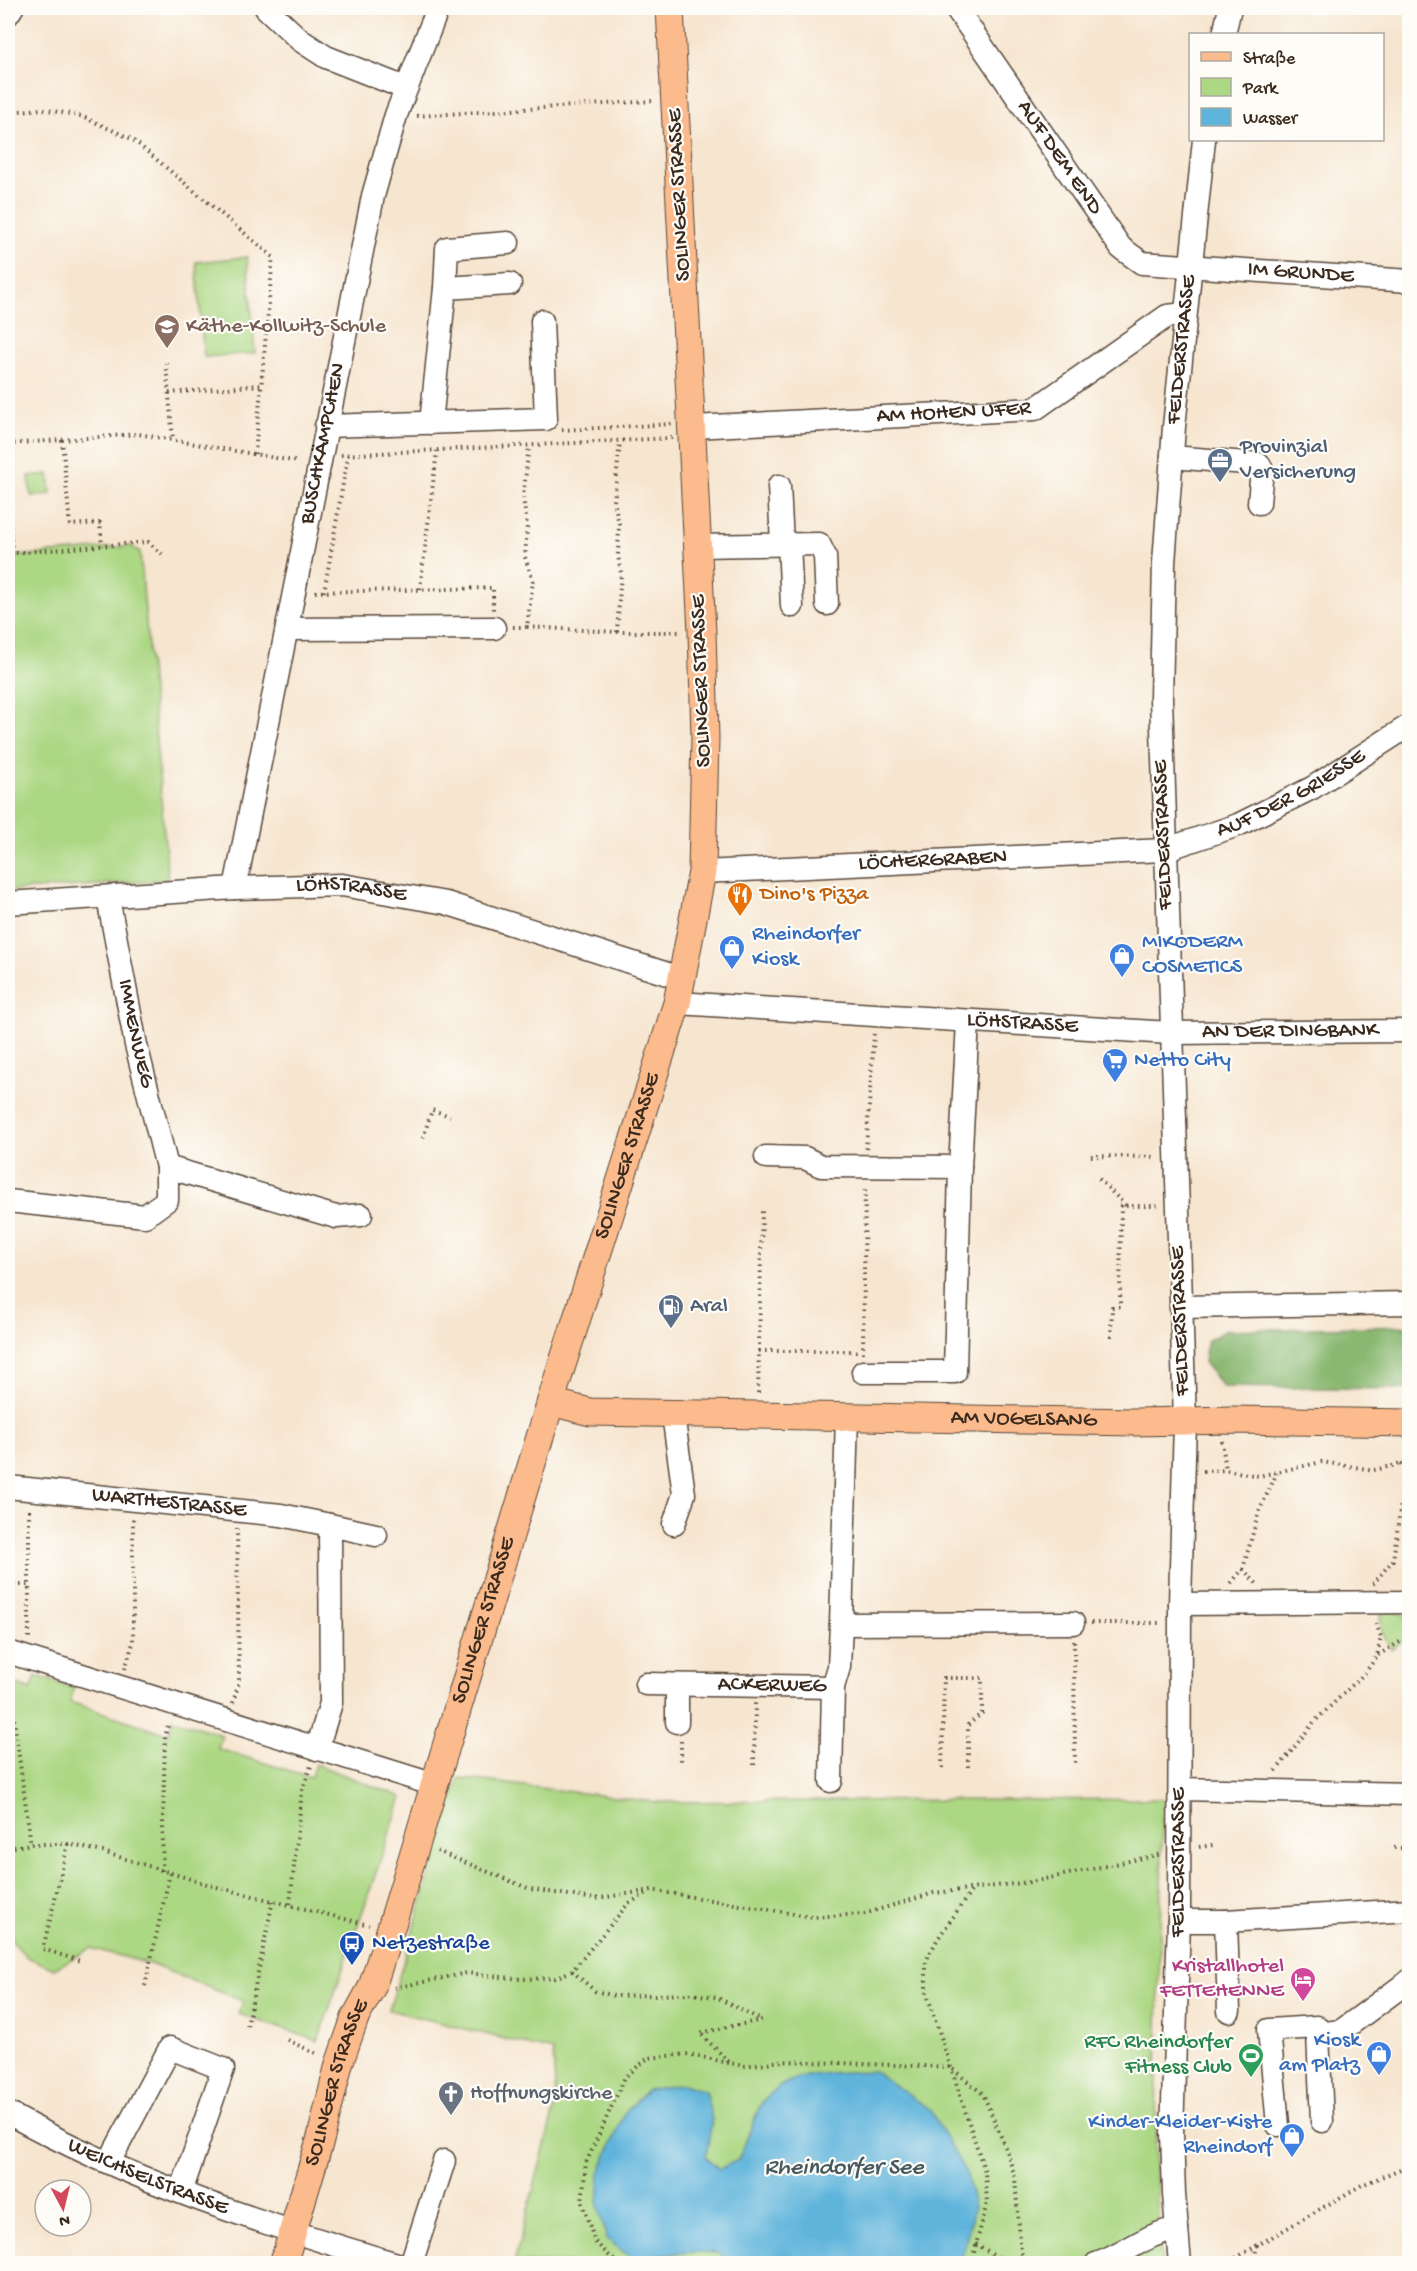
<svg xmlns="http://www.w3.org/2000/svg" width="1417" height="2271" viewBox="0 0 1417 2271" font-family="'Gochi Hand',sans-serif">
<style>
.green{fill:#acd783;stroke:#748050;stroke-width:1.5}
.forest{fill:#89b871;stroke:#627148;stroke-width:1.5}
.water{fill:#5eb4db;stroke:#4c6f7c;stroke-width:1.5}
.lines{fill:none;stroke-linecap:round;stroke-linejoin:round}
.minor-casing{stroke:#574639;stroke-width:25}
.major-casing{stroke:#574639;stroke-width:29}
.path{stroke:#574639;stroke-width:4;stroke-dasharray:1.5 4.5;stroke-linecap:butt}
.minor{stroke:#fff;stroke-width:22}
.major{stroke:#fbbb8c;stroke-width:27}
.labels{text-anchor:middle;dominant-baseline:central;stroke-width:4.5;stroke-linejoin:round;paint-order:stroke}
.street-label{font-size:22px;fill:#3b2a1e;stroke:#fdfcf7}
.education-label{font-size:22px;fill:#785e54;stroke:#fdfcf7;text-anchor:start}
.service-label{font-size:22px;fill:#4e5e75;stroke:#fdfcf7;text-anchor:start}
.food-label{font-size:22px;fill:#c56008;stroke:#fdfcf7;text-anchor:start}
.shop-label{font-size:22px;fill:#366cbe;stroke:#fdfcf7;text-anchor:start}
.transit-label{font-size:22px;fill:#164399;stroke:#fdfcf7;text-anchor:start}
.hotel-label{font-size:22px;fill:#b23c85;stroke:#fdfcf7;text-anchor:end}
.leisure-label{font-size:22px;fill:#27864d;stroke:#fdfcf7;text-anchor:end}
.worship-label{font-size:22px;fill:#5b616d;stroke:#fdfcf7;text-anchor:start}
.water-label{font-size:24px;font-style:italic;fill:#475a60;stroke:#fdfcf7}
</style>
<rect width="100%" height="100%" fill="#fdfcf7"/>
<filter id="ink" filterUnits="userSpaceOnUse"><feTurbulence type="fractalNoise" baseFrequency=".0167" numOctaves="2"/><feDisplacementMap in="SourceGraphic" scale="12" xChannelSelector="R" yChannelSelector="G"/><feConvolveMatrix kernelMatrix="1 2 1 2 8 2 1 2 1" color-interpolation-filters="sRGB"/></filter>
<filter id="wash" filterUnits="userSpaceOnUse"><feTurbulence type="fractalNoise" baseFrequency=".008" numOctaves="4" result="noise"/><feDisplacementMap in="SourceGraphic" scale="24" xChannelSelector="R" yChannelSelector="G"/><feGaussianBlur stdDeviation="1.35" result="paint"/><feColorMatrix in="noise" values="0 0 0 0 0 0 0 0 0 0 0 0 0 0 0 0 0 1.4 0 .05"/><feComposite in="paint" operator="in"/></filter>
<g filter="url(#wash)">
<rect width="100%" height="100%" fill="#f6e5cf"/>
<g class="green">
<path d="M247,257l8,96 -51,4 -8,-95z"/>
<path d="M49,474l2,20 -20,2 -2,-20z"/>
<path d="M131,546l9,6 28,328 -160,11v-334z"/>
<path d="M1393,1610l16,7v31l-5,-8 -13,9c-8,-11 -10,-20 -11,-34z"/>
<path d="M36,1676l38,12 -4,14 98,32 5,-15 49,16 -4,14 93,28 4,-13 87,33 -84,244 -79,-27 4,-13 -93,-37 -59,-16 -37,21 -27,-12 -19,-20v-255l23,8z"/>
<path d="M459,1778l196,24 508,-3 -8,365 6,99h-647l42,-160 -3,-52 -164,-41z"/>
</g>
<path class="forest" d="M1409,1326v63l-186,-2 -19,-25 3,-21 19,-11z"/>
<path class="water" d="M874,2071l56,39 37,65 7,32 -13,56 -227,1 -16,-11 -25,-1 -63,5 -23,-18 -9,-34 2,-34 25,-58 22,-23 36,-6 22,7 7,28 -6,38 13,12 19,-9c8,-15 17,-49 26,-60 25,-31 74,-27 110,-29z"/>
</g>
<g filter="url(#ink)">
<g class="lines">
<defs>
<g id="minor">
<path d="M266,8l34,32 26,17 79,31"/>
<path id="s1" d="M956,8l165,240 21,15 268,18"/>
<path d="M8,14l4,-6"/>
<path d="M1224,34l6,-26"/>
<path d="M445,288l2,-40 61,-5"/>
<path d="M431,423l14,-135 65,-4"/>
<path d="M326,426l220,-7 -4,-98"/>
<path id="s2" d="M693,427l342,-18 132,-93 18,-2"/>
<path d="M1172,457l87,7 3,5 -3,34"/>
<path d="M779,486l3,57"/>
<path d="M789,543l3,63"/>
<path d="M698,546l121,-2 6,12 2,48"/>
<path d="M287,629l207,-1"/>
<path id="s3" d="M702,872l462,-22 74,-25 74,-37 98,-63"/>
<path id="s4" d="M235,888l138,-692 23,-81 42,-107"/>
<path id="s5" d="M108,898l28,147 31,122"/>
<path id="s6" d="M8,903l227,-15 107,-3 104,18 237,76"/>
<path id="s7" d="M677,1003l494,30 239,-2"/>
<path d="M766,1157l39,1 16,8 139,1"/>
<path d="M8,1201l137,15 22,-16v-33l169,50 25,-2"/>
<path d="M1181,1307l229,-4"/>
<path d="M863,1372h92l5,-205 8,-145"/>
<path d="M673,1414l11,80 -10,30"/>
<path d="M847,1416l-6,208 232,-1"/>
<path id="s8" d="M8,1487l273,28 49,10 1,178 -14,46"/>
<path d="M330,1525l46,10"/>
<path d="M1180,1604l230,-2"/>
<path d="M8,1652l427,133"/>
<path id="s9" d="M646,1684l187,3"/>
<path d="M677,1722v-37"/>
<path d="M831,1781l2,-94 6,-20 2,-43"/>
<path d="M1180,1789l230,5"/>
<path d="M1179,1921h47"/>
<path d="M1229,2011l-3,-90 184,-11"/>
<path d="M1318,2034l4,87"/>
<path id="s10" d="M8,2113c121,68 256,111 389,151"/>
<path d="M1278,2125l-9,-95 48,-3 1,7 23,-3 69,-51"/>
<path d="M109,2162l61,-114 53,21 -42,123"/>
<path d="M411,2264l33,-103"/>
<path d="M1096,2264c29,-9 50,-31 81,-35"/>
<path id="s11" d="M1180,2264l-6,-70 -2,-61 7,-212 1,-317 5,-183 -24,-723 3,-135 10,-136 30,-287"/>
</g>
<g id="major">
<path id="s12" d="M551,1402l39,10 545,10 97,-2 178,3"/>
<path id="s13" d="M283,2264l38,-127 18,-73 16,-46 17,-31 18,-56 167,-550 120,-378 25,-131 3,-134 -3,-106 -32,-624"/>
</g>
</defs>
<use href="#minor" class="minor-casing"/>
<use href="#major" class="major-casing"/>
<g class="path">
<path d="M8,112l34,-3 39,7 51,23 141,118 -18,197"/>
<path d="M417,116l235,-15"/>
<path d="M166,363l7,77"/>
<path d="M169,393l92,-8"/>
<path d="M562,430l110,-6"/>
<path d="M62,440l8,85 30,-2 2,23"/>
<path d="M8,444l130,-10 161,28"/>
<path d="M341,455l331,-17"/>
<path d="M8,485l4,68 136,-11 14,12"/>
<path d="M420,589l17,-138"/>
<path d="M315,592l178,-4v22"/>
<path d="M324,592l24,-137"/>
<path d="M513,627h14l6,-46 -8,-24 2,-32 -4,-28 6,-51"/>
<path d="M527,627l90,5h65"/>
<path d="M617,632l4,-59 -3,-18 1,-31 -5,-23 6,-59"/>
<path d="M423,1138l9,-28 18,6"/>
<path d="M866,1149l8,-115"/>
<path d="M1091,1156l65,1"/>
<path d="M1099,1179l27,27"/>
<path d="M1111,1337l1,-30h8l1,-101h37"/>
<path d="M759,1351h100"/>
<path d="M863,1353l2,-167"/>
<path d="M758,1393l4,-183"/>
<path d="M1222,1441l4,29 33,6 63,-14 52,8 36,-8"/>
<path d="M1401,1464l9,12"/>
<path d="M1203,1471l23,-1"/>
<path d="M29,1510v130"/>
<path d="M1243,1569l14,15"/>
<path d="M1231,1583l12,-14 16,-58 18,-38"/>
<path d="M1373,1584l20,-24 8,-56 9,-22"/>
<path d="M8,1585h21"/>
<path d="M1091,1623h70"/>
<path d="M1074,1641l1,126"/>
<path d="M1378,1655l32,-19"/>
<path d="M125,1669l8,-26v-124"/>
<path d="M12,1672l-3,11 22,161h37l35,8 110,34 156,39"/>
<path d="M233,1703l6,-21 -2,-154"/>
<path d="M681,1741v20"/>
<path d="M754,1765l1,-62"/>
<path d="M942,1768l2,-90h38v35l-14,12v44"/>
<path d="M1276,1771l38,-49 51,-49 12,-17 4,-19 -6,-16"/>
<path d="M68,1844l-25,105 37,12"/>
<path d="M1199,1847l14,-2"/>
<path d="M8,1848l23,-4"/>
<path d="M1394,1848h16"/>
<path d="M437,1851l93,38 64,10 58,-9 160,27 52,-3 70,-21 97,-11 131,-28"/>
<path d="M162,1871l3,-135 4,-14"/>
<path d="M290,1904l12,-113 9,-25"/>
<path d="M572,1971l23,20 20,5 77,-2 24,3 46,23 -62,13 30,30 13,3 39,-5 168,6 33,27 24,57 8,27 6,74 7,12"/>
<path d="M145,1986l25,-113"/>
<path d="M394,1988l73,-15 53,6 35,-1 17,-7 56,-67 21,-12"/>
<path d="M247,2026l26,-126"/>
<path d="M287,2040l32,15"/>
<path d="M976,2244l33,20"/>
<path d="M433,2260l14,4"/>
<path d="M309,2264l8,-5"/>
<path d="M618,2264l-23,-22 -13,-40 4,-39 39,-86 23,-19 40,-4 41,9"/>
<path d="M971,2264l16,-61 -2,-31 -59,-181v-30l11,-21 35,-50"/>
<path d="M1225,2264l137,-79 48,-20"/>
<path d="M1253,2264l4,-19"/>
</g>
<use href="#minor" class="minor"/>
<use href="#major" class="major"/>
</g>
</g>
<defs>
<symbol id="school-pin" viewBox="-11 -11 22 30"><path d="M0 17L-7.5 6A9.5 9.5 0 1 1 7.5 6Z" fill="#8d6e63" stroke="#fdfcf7"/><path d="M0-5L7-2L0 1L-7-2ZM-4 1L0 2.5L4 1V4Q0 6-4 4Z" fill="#fff"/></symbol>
<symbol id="office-pin" viewBox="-11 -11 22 30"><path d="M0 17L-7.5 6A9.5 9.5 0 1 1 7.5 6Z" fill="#5c6f8a" stroke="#fdfcf7"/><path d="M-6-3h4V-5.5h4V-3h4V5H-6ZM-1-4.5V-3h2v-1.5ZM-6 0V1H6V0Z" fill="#fff"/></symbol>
<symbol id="restaurant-pin" viewBox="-11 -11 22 30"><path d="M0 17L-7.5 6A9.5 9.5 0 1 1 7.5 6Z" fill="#e8710a" stroke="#fdfcf7"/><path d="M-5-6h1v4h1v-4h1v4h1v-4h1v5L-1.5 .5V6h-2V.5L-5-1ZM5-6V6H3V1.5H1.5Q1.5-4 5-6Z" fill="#fff"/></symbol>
<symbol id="shop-pin" viewBox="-11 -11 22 30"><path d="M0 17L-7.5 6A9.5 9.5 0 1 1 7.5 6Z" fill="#3f7fe0" stroke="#fdfcf7"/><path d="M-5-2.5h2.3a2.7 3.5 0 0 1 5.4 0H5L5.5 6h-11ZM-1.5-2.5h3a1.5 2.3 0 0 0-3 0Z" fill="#fff"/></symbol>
<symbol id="supermarket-pin" viewBox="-11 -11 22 30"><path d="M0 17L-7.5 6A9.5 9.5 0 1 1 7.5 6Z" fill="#3f7fe0" stroke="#fdfcf7"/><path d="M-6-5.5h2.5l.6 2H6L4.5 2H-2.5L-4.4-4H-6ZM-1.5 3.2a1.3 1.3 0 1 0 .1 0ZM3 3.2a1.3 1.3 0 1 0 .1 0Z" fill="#fff"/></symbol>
<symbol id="fuel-pin" viewBox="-11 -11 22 30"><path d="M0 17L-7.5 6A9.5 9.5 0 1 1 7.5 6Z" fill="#5c6f8a" stroke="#fdfcf7"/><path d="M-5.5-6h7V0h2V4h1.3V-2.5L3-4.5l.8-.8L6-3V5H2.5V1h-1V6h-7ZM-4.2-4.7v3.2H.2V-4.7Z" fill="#fff"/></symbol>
<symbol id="bus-pin" viewBox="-11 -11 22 30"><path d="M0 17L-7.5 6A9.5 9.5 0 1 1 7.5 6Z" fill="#1a4fb4" stroke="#fdfcf7"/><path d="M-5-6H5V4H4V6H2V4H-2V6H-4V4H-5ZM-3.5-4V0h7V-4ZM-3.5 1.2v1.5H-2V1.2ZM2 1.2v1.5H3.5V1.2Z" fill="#fff"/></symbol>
<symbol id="hotel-pin" viewBox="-11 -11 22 30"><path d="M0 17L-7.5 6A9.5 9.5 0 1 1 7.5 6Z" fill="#d1479c" stroke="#fdfcf7"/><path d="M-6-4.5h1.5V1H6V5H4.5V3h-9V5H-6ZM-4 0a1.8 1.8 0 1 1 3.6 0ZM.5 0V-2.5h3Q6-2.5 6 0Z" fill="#fff"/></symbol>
<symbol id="stadium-pin" viewBox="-11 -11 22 30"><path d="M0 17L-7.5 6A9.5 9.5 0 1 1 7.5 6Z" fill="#2e9e5b" stroke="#fdfcf7"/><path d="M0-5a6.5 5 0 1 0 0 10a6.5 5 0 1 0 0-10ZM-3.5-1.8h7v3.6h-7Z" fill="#fff"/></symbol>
<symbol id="church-pin" viewBox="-11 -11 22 30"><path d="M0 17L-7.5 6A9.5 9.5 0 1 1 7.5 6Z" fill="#6b7280" stroke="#fdfcf7"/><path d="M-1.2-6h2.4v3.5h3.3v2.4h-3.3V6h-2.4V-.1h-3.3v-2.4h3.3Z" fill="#fff"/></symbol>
</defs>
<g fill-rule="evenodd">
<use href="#school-pin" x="152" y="312" width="30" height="40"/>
<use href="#office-pin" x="1205" y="446" width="30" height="40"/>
<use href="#restaurant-pin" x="725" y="880" width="30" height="40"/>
<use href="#shop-pin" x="717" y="933" width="30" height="40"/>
<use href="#shop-pin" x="1107" y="941" width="30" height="40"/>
<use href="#supermarket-pin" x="1100" y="1046" width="30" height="40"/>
<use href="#fuel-pin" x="656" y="1292" width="30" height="40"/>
<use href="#bus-pin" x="337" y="1929" width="30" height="40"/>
<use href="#hotel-pin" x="1288" y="1965" width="30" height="40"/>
<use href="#shop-pin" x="1364" y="2039" width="30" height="40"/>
<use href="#stadium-pin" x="1236" y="2041" width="30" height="40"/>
<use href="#church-pin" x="436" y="2079" width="30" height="40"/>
<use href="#shop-pin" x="1277" y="2121" width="30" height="40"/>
</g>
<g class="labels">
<g class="street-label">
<text stroke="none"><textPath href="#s1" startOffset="182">AUF DEM END</textPath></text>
<text transform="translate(680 195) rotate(-93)">SOLINGER STRASSE</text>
<text stroke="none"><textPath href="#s1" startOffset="476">IM GRUNDE</textPath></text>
<text stroke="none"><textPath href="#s11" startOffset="1916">FELDERSTRASSE</textPath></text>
<text stroke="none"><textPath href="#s2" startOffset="261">AM HOHEN UFER</textPath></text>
<text stroke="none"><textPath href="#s4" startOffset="453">BUSCHKÄMPCHEN</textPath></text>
<text transform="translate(702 681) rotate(-92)">SOLINGER STRASSE</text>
<text stroke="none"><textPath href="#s3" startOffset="602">AUF DER GRIESSE</textPath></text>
<text transform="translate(1164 835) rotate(-92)">FELDERSTRASSE</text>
<text stroke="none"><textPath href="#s3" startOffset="231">LÖCHERGRABEN</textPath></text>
<text stroke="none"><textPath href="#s6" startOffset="344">LÖHSTRASSE</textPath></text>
<text stroke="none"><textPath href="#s7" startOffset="346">LÖHSTRASSE</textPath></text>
<text stroke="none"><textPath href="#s7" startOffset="614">AN DER DINGBANK</textPath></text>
<text stroke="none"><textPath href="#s5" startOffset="138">IMMENWEG</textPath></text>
<text stroke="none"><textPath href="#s13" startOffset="1161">SOLINGER STRASSE</textPath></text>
<text transform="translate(1181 1321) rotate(-92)">FELDERSTRASSE</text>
<text stroke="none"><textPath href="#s12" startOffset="474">AM VOGELSANG</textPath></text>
<text stroke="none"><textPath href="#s8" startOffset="162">WARTHESTRASSE</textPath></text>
<text stroke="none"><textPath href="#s13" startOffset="675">SOLINGER STRASSE</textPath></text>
<text stroke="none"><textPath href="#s9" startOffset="126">ACKERWEG</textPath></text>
<text stroke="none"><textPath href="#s11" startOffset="402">FELDERSTRASSE</textPath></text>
<text stroke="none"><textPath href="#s13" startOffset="189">SOLINGER STRASSE</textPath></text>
<text stroke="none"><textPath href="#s10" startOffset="154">WEICHSELSTRASSE</textPath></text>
</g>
<g class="education-label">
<text x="186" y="327">Käthe-Kollwitz-Schule</text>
</g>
<g class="service-label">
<text x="1240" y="448">Provinzial<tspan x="1240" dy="25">Versicherung</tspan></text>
<text x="690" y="1307">Aral</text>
</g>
<g class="food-label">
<text x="760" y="895">Dino's Pizza</text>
</g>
<g class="shop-label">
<text x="752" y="935">Rheindorfer<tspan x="752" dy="25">Kiosk</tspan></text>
<text x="1142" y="943">MIKODERM<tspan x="1142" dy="25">COSMETICS</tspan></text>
<text x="1134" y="1061">Netto City</text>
<text x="1360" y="2041" text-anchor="end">Kiosk<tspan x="1360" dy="25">am Platz</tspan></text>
<text x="1272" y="2123" text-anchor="end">Kinder-Kleider-Kiste<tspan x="1272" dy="25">Rheindorf</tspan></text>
</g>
<g class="transit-label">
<text x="372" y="1944">Netzestraße</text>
</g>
<g class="hotel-label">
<text x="1284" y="1967">Kristallhotel<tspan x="1284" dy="25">FETTEHENNE</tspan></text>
</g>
<g class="leisure-label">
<text x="1232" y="2043">RFC Rheindorfer<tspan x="1232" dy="25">Fitness Club</tspan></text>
</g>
<g class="worship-label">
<text x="470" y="2094">Hoffnungskirche</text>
</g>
<g class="water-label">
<text x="844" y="2168">Rheindorfer See</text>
</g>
</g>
<rect width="1417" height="2271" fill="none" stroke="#fdfcf7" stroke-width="30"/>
<rect x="1189" y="33" width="195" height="108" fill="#fdfcf7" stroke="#afa8a0" stroke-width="1.5"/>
<rect x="1201" y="52" width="30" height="9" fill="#fbbb8c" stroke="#afa8a0" stroke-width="1.5"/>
<text x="1243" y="63" font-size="18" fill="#3b2a1e">Straße</text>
<rect x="1201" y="78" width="30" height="18" fill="#acd783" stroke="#afa8a0" stroke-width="1.5"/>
<text x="1243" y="93" font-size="18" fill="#3b2a1e">Park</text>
<rect x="1201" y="108" width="30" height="18" fill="#5eb4db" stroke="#afa8a0" stroke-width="1.5"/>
<text x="1243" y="123" font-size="18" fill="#3b2a1e">Wasser</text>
<g transform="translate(63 2208) rotate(173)"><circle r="28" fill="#fdfcf7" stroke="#afa8a0" stroke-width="1.5"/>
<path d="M0-4.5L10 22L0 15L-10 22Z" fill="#d1495b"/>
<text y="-9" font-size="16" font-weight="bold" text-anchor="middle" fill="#3b2a1e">N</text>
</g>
</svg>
